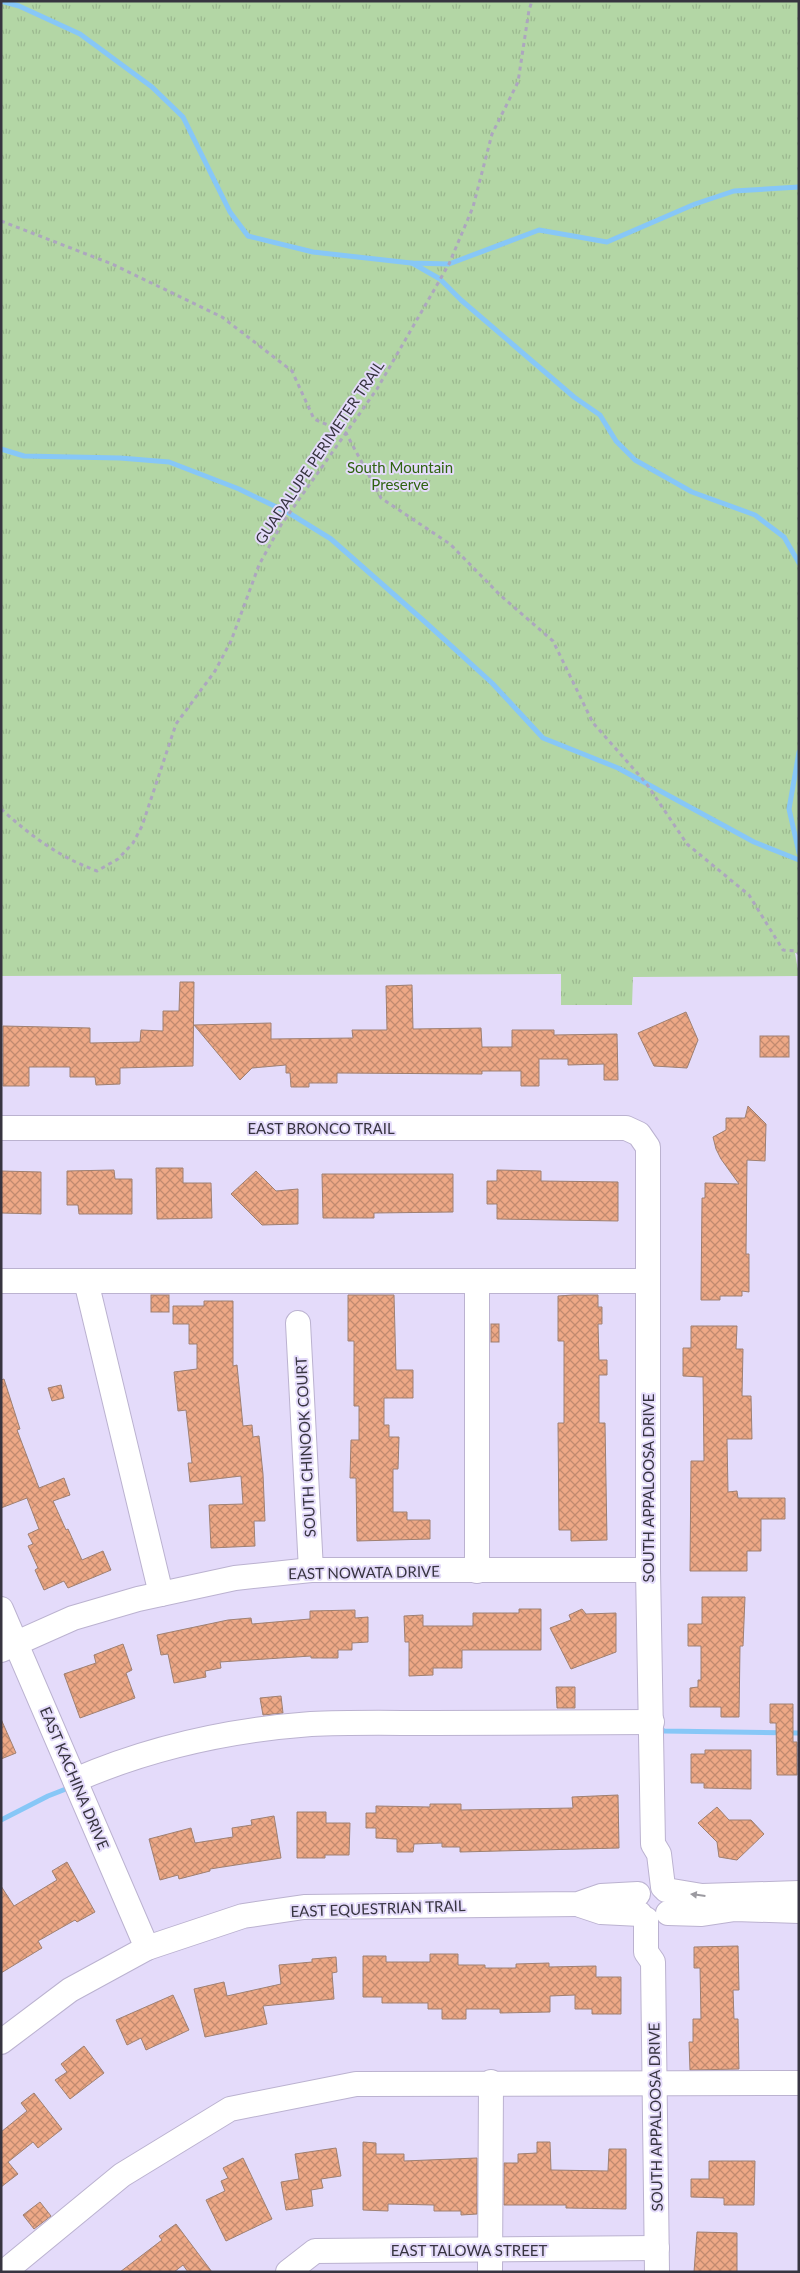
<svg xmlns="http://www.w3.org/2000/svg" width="800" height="2273" viewBox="0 0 800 2273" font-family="Lato,sans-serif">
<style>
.grass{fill:url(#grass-tufts)}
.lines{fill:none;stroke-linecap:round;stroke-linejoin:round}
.stream{stroke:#87c7f7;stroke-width:5}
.building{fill:url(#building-cross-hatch);stroke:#9f8072}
.minor-casing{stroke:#bbb2d0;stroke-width:26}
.path{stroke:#ada6bf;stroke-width:3;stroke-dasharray:4 4;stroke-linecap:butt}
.minor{stroke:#fff;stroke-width:24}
.oneway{fill:#9b9aa0}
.labels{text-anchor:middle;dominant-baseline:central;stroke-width:4;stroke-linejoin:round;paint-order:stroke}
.street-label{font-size:15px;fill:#373440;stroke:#e4dbfa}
.park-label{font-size:15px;fill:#2f6310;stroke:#e4dbfa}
</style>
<defs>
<pattern id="grass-tufts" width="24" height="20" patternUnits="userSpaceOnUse" patternTransform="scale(1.25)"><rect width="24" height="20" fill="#b3d6a5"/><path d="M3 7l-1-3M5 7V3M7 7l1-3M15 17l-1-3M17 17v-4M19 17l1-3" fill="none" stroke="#9bb88f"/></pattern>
<pattern id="building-cross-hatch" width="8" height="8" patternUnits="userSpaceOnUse" patternTransform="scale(1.25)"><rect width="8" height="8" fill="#eda886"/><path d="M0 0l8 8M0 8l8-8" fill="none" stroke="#c18a6f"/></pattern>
</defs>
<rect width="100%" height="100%" fill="#e4dbfa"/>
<path class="grass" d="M1,1h798v952h-4l4,23 -166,1 -1,28h-71v-31l-560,2z"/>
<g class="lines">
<g class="stream">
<path d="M1,1l18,5 61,28 72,53 31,30 47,95 18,24 65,16 98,11 38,1 90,-34 68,12 88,-38 39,-13 65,-4"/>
<path d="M412,263l28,16 21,21 113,97 26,18 16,26 19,19 57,32 63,23 29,22 15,26"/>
<path d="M1,449l23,7 96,2 49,4 70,27 50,24 42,26 93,82 68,62 51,55 75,30 136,74 45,18"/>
<path d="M799,752l-10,57 10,44"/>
<path d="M658,1727l6,4 135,2"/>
<path d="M1,1820l47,-24 23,-9"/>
</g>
</g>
<g class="building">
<path d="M180,982h14l-1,84 -73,2v16l-24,1 -1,-8h-25v-10h-41v19h-26v-60l87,2v15l50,-1 1,-12 22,1v-20h16z"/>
<path d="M412,985l1,44 68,-1 1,19h30v-17h42v5l63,-1 1,46h-14v-16l-36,1v-6h-29v27h-18v-15h-39v3l-145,-1v10h-28v4h-18l-1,-14h-4v-8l-34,3 -12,12 -46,-55 77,-2v16l82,-1 -1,-8h35l-1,-44z"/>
<path d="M686,1012l12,28 -11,28 -33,-2 -16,-33z"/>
<rect x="760" y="1036" width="29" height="21"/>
<path d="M748,1106l18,18 -1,37 -18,-1 -1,94h3v38l-7,-1v5h-22v4h-19l1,-102h3v-15l34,1 -18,-25 -5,-10 -3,-12 13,-7v-12h19z"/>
<path d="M156,1168h27v15h28l1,35 -55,1z"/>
<path d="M114,1170l1,9h17v35h-53l-1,-9h-11v-34z"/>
<path d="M497,1170l44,1v10l77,1v39l-121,-2v-15h-10v-23h10z"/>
<path d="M1,1171l40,1v42l-40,-1z"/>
<path d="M256,1171l20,20 22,-2v35l-36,1 -31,-31z"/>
<path d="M322,1174h131v38l-79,1v5h-51z"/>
<rect x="151" y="1295" width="18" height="17"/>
<path d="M348,1295h46l2,75h17v28h-29v27h5v12h10l-1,32h-5v43h14v8h23v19l-73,2 -1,-63h-6l1,-38h8v-34h-5v-65h-6z"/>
<path d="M573,1295h25v12h4v17h-4l1,36h8v15h-8v48h6l2,117 -36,1v-11h-12l-1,-107h6v-82h-6v-45z"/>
<path d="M204,1301h29v65l4,-1 6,61 9,-1 1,12 6,-1 4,38 2,47h-11l1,25 -44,2 -2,-43 34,-1 -2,-28 -51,6 -2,-19h4l-6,-53 -8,1 -4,-39 23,-3v-25h-8v-20h-16v-18h31z"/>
<rect x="491" y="1324" width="8" height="18"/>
<path d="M691,1326h46l-1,23h7l-1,47h9l1,43h-25l1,53 9,-1 1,7h47v21h-24v32h-14v20h-57l1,-110h13l-1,-84 -20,-1v-28h8z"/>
<path d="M4,1379l16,50 -3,1 22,58 25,-10 6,17 -17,6 13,29 2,-1 14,31 21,-9 8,19 -43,18 -4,-7 -20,9 -9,-20 3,-2 -10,-22 5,-2 -5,-10 11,-5 -12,-31 -26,10v-128z"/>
<path d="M61,1385l3,13 -12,3 -4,-13z"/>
<path d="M702,1597h43l-2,49h-3l-1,71h-18v-10h-31v-19l8,-1v-7h3v-34h-13v-22h14z"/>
<path d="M519,1609h22v41h-79v18h-29v7l-24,1v-34h-4l-1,-26 19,-1v11h50v-13h46z"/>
<path d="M582,1609l4,5 30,-1v39l-45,17 -21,-41 21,-8 -2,-5z"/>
<path d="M355,1610v8l13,-1v25l-16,1v7h-14v8h-27v-2l-91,6 1,6 -16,3 1,6 -32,6 -6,-29 -7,1 -4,-20 71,-15 23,-2 1,6 58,-5v-8z"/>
<path d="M123,1644l9,26 -6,3 9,25 -55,20 -16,-44 32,-11 -2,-8z"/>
<path d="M556,1687h19v21h-18z"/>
<path d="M281,1696l2,17 -20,2 -3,-17z"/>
<path d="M770,1704h23v38h4v33h-20l-1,-52h-6z"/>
<path d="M1,1719l15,34 -15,6z"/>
<path d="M705,1750h46v39l-47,-1v-5h-13v-29h14z"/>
<path d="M618,1795l1,53 -159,4v-5h-18v-4l-28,1 -1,8h-16v-13l-21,-1v-10h-10v-15h10v-7l54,1v-3h31v6l112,-2 -1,-11z"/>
<path d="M717,1807l12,13h22l13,14 -27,26 -18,-3 -2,-15 -19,-19z"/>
<path d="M297,1812h29v11h24l-1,32h-24v3h-28z"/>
<path d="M274,1816l7,42 -71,11v2l-31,8 -1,-4 -18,5 -11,-41 42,-11 4,15 38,-6 -1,-9 20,-3 -1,-5z"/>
<path d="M67,1862l28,50 -18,10 -2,-2 -37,21 4,7 -41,25v-87l13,20 43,-26 -5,-9z"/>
<path d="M738,1946l1,44h-6l1,29h4l1,50 -49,1 -1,-28h4v-23h8l-1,-51h-6v-21z"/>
<path d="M430,1954h28v11h27v3h31v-4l33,-1v4l47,-1v11h25v37h-29v-5h-17v-14l-25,1v16l-50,1v-4h-34v10h-24v-10h-14v-6h-46v-6h-19v-41h23v6h44z"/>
<path d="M336,1957l1,15 -5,1 2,26 -71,7 4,18 -62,13 -11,-48 30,-7 3,14 54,-12 -2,-19 33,-3v-3z"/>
<path d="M173,1995l16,35 -43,20 -5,-12 -14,7 -11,-25z"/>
<path d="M84,2046l20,27 -34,26 -15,-19 12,-8 -6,-8z"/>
<path d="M34,2093l28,36 -24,19 -5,-6 -25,20 10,12 -17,13v-55l26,-21 -6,-8z"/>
<path d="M363,2142l13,1v11h28v7l73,-3v56l-16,1v-4h-27v-6l-46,-1v7l-25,-1z"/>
<path d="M537,2142h13l1,28 57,1 1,-22h17v60l-60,-1v-3h-62v-42h14v-9l19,-1z"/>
<path d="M336,2148l5,28 -20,3 2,9 -12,2 2,16 -27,4 -5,-28 18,-3 -4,-25z"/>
<path d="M243,2158l29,61 -46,22 -20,-41 19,-9 -4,-10 7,-3 -5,-10z"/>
<path d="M709,2161h46l-1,44h-30v-7l-33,-1v-18h18z"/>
<path d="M40,2202l11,14 -17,13 -11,-14z"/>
<path d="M176,2224l36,48h-24l-5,-7 -9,7h-54l42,-32 -3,-4z"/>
<path d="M697,2232l40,1v39h-43z"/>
</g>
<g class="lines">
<defs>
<g id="minor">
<path d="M1,1128h625l13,6 9,13v423l5,274 6,10 4,33"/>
<path d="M1,1281h647"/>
<path d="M86,1281l75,313"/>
<path d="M477,1281v290"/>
<path d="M298,1323l13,247"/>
<path d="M1,1609l146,339"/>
<path d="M1,1650l72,-32 65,-19 97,-21 76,-8h337"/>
<path d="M75,1780c74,-32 155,-50 236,-56 40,-2 81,-1 121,-1 74,-1 147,-1 220,-1"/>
<path d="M666,1890l36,6 97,-3"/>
<path d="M580,1905l21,7 39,2"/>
<path d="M668,1913l34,1 33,-5 64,2"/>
<path d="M646,1919v33l7,10 4,310"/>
<path d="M1,2042l69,-52 77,-42 96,-32 61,-9 274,-3 23,-8 37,-2"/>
<path d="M4,2272l118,-97 108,-66 126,-25 443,-1"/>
<path d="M288,2272l27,-21 342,-3"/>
<path d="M490,2272l1,-190"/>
</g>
</defs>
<use href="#minor" class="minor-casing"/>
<g class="path">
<path d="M1,221l111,43 110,53 70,54 22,48 32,14 35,65 69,46 50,51 53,46 40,82 53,60 41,61 62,51 34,55 13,1 3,3"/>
<path d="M1,809c30,27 58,48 96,62l21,-12 15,-16 9,-17 34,-102 39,-53 16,-30 28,-76 22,-40 96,-136 72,-125 24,-57 19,-73 26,-52 11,-72 3,-9"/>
</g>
<use href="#minor" class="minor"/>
</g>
<defs><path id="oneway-solid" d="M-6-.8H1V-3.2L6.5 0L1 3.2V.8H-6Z" transform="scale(1.25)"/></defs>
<use class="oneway" href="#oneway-solid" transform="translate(698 1895) rotate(-173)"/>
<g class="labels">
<g class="street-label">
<text transform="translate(319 452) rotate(-56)">GUADALUPE PERIMETER TRAIL</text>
<text x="321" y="1128">EAST BRONCO TRAIL</text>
<text transform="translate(305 1447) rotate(-93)">SOUTH CHINOOK COURT</text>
<text transform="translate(648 1488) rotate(-90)">SOUTH APPALOOSA DRIVE</text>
<text transform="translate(364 1572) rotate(-1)">EAST NOWATA DRIVE</text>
<text transform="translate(75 1778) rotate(67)">EAST KACHINA DRIVE</text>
<text transform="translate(378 1908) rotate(-2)">EAST EQUESTRIAN TRAIL</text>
<text transform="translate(655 2117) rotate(-91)">SOUTH APPALOOSA DRIVE</text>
<text x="469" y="2250">EAST TALOWA STREET</text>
</g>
<g class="park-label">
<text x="400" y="467">South Mountain<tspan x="400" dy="17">Preserve</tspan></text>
</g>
</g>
<rect width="800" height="2273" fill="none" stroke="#373440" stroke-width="5"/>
</svg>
